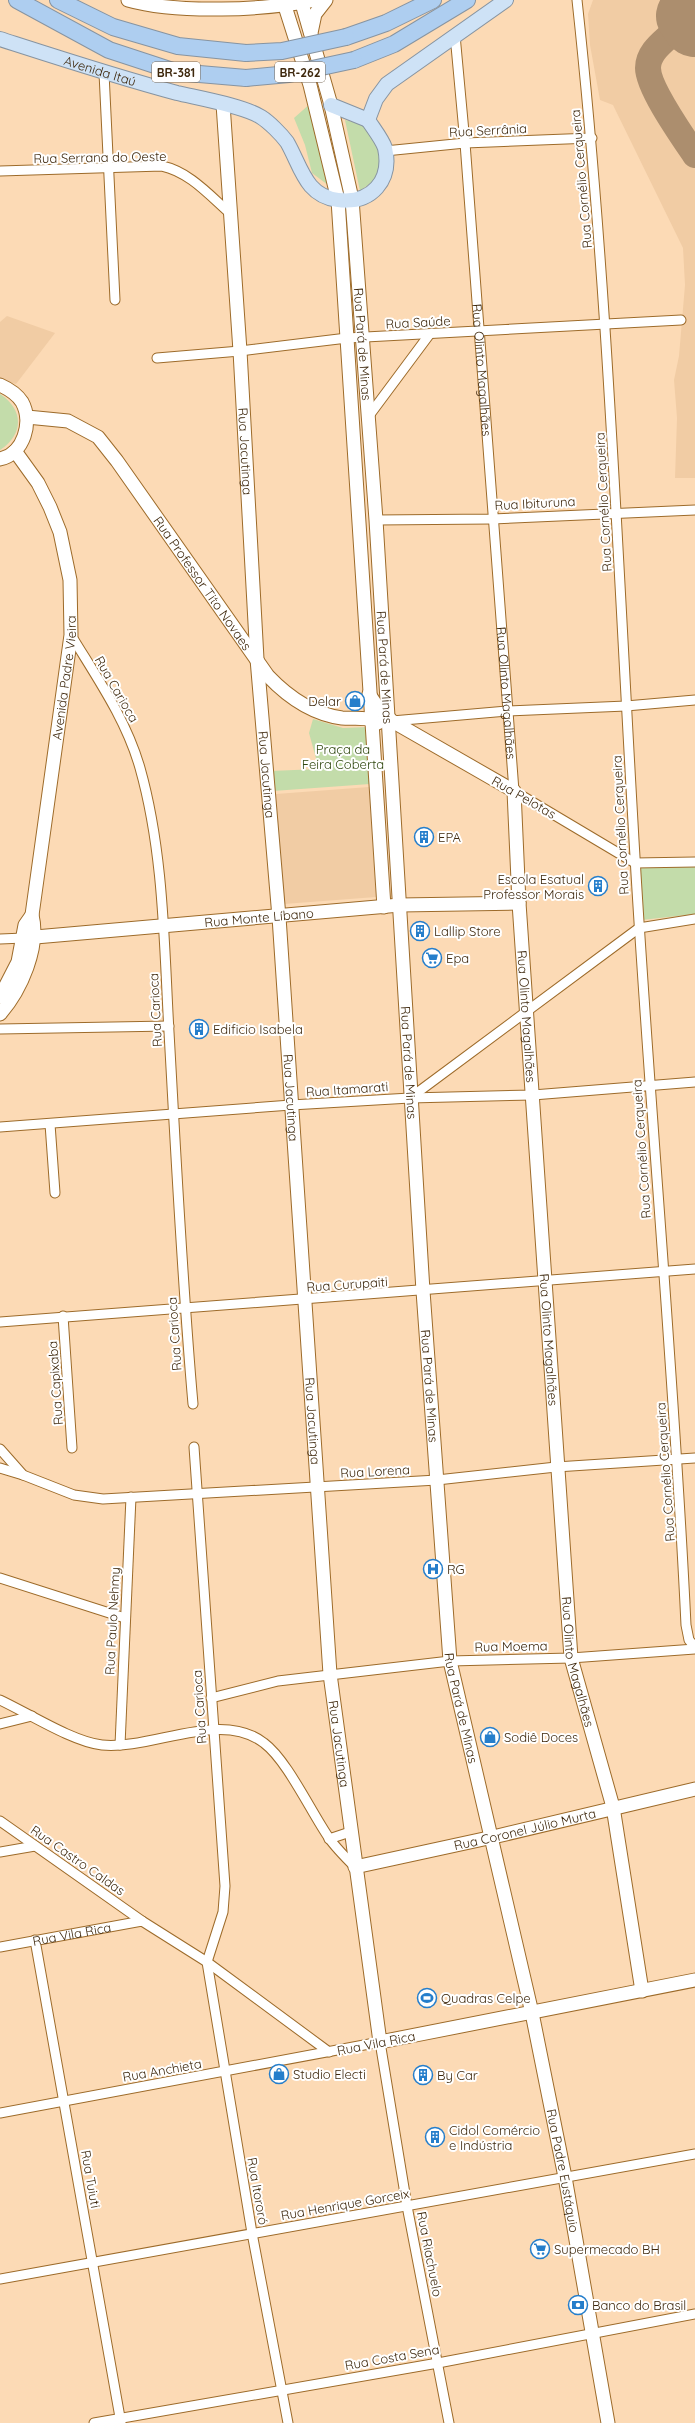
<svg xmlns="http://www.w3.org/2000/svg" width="695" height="2423" viewBox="0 0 695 2423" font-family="Quicksand,sans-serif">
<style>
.built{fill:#f1cca4}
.green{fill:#c3dcaa}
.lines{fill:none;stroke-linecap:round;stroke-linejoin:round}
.taxiway{stroke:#ac8e6e;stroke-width:26}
.runway{stroke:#ac8e6e;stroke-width:66}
.street-casing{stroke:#9d6b2a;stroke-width:11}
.secondary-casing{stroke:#9d6b2a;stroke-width:15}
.primary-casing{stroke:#8794a1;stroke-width:16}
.highway-casing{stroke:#8794a1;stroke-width:18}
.street{stroke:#fff;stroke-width:9}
.secondary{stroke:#fff;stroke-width:13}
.primary{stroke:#cee2f6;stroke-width:14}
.highway{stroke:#aecef0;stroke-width:16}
.highway-bridge-casing{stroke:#8794a1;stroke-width:18;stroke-linecap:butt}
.highway-bridge{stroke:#aecef0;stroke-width:16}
.labels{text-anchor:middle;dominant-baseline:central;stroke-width:4;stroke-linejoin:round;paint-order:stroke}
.shield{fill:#fff;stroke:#786856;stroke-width:1}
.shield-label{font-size:12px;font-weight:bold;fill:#3e280d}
.street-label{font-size:13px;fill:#3e280d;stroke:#fff}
.poi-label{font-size:13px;fill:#3e280d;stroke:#fff;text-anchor:start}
.park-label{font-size:13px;fill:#2f470e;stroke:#fff}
</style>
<rect width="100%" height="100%" fill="#fcdab5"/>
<g class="built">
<path d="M593,0h102v478h-20l2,-60 -3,-38 5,-24 6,-71 -2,-37 -70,-143 -13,-5 -10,-55 -2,-31z"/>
<path d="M7,316l48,17 -39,51 -16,-4v-58z"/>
<path d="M369,787l7,110 -92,7 -8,-110z"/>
</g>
<g class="green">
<path d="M311,103l17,82 -16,-12 -7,-28 -11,-27z"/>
<path d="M345,120l20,5 18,27 -7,27 -16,12z"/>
<path d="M0,394c24,16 24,40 0,56z"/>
<path d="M313,719l30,9 26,-1 1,57 -97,7 -3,-20 49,-2 -10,-36z"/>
<path d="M695,866v48l-53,6 -4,-53z"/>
</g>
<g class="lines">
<path class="taxiway" d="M694,23c-11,3 -18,9 -27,15 -9,8 -19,17 -19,30 0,20 35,69 47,87"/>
<path class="runway" d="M689,16l6,8"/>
<defs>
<g id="street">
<path d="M577,0c31,285 41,571 58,857 15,257 39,512 51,768l3,15 6,7"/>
<path id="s1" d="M455,35l10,108 49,648 121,72 60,-1"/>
<path d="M104,73l11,227"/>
<path d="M385,151l80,-8 127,-5"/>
<path d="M0,171l162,-5c28,6 48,30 70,49"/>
<path d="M157,358l83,-7 107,-13 334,-18"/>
<path d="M368,417l61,-82"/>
<path d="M376,520l116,-1 203,-9"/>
<path d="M71,635c26,43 55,84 69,133 24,85 24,176 29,264 7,124 13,248 24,372"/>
<path d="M392,721l115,-10 119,-5 69,-6"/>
<path d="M0,939l24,-1"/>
<path d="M0,1029l169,-3"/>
<path d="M410,1098l229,-170 56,-9"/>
<path d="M50,1124l5,69"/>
<path d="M0,1127l291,-22 119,-7 123,-3 162,-13"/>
<path d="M63,1316l9,132"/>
<path d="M0,1322l695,-53"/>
<path d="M194,1447l31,439 -2,26 -16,50 45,271 36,190"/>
<path d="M0,1449l23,26 51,20 29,4 334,-19 119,-13 139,-9"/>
<path d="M0,1468l23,7"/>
<path d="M0,1578l125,40"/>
<path d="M211,1698l67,-17 172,-20 121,-3 124,-9"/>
<path d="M0,1700c28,13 73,42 102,45 50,5 119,-36 162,-2 23,17 47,69 65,95 7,10 17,20 26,29"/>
<path d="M0,1724l32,-8"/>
<path d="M120,1745l11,-248"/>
<path d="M0,1821l142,100"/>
<path d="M329,1839l21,-7"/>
<path d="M0,1852l35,-6"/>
<path d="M35,1940l86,483"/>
<path id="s2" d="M0,1947l142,-26 65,41 122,90"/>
<path d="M0,2113l380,-71 27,164 42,217"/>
<path d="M0,2279l695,-125"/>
<path d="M94,2423l344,-60 257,-49"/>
</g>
<g id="secondary">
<path d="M128,0c49,14 138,10 188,0"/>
<path d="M283,0l27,85 28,115 46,707"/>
<path id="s3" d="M301,0l30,105 21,94 24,321 47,771 27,370 82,352 33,164 43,246"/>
<path d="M311,33l4,-19 11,-14"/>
<path id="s4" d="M223,104l17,247 17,308 22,258 51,757 50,368 315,-62"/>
<path d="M0,385c9,4 17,9 22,17 11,20 2,52 -22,57"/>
<path id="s5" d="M27,417l41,4 30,16 19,24 151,215c20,21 44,38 74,42 13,1 25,-2 36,5"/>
<path id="s6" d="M369,694l8,12 15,15 122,70 5,112 52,755 42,149 29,184"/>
<path id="s7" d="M24,938l376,-33 119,-2"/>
<path d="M0,997l18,-35 7,-37 7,-10"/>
<path id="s8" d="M0,1014c21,-24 40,-67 32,-99l39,-280 -1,-55 -10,-48 -10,-25 -12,-24 -23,-32"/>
<path id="s9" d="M355,1867l138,-30 202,-48"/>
</g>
<g id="primary">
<path id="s10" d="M0,39c59,19 117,38 177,54 21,5 67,13 84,24 8,5 20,17 26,25 14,24 18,54 51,58 34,4 54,-20 47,-52 -3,-9 -12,-20 -17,-28"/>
<path d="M331,105l37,15"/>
<path d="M368,120l8,-21 11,-15 119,-84"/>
</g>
<g id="highway">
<path d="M17,0l92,50 67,22 70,6"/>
<path d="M58,0l55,27 65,19 68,7"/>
<path d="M346,37l40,-14 47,-23"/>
<path d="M354,60l40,-16 73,-44"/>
</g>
</defs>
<use href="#street" class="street-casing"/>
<use href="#secondary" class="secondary-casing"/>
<use href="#primary" class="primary-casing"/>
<use href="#highway" class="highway-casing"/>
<use href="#street" class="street"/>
<use href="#secondary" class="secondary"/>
<use href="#primary" class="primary"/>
<use href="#highway" class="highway"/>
<defs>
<g id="highway-bridge">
<path d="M246,53l36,-2 64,-14"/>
<path d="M246,78l43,-4 65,-14"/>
</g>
</defs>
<use href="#highway-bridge" class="highway-bridge-casing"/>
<use href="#highway-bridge" class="highway-bridge"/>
</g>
<defs>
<symbol id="shop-ring" viewBox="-11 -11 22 22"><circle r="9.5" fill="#fff" stroke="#257ecb" stroke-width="1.5"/><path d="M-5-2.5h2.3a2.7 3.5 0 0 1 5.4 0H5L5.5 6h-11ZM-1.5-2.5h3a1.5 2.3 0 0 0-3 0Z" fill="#257ecb"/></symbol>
<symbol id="building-ring" viewBox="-11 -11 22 22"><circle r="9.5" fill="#fff" stroke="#257ecb" stroke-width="1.5"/><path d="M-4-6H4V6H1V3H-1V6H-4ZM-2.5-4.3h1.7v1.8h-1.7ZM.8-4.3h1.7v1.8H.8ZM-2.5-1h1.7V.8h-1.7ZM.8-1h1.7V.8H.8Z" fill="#257ecb"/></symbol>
<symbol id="supermarket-ring" viewBox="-11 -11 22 22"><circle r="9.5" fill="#fff" stroke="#257ecb" stroke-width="1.5"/><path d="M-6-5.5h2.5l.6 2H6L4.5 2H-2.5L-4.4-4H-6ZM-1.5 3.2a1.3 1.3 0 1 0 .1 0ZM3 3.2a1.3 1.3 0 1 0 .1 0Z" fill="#257ecb"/></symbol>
<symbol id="hospital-ring" viewBox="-11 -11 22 22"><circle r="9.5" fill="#fff" stroke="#257ecb" stroke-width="1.5"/><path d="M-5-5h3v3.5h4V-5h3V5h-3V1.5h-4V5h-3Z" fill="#257ecb"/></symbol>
<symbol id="stadium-ring" viewBox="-11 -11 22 22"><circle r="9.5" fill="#fff" stroke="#257ecb" stroke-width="1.5"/><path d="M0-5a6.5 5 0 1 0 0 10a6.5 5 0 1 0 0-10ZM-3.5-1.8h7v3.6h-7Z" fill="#257ecb"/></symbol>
<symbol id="bank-ring" viewBox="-11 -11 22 22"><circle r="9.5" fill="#fff" stroke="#257ecb" stroke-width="1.5"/><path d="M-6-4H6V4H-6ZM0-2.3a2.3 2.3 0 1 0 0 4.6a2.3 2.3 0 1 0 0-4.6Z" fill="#257ecb"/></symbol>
</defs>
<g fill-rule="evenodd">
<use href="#shop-ring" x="344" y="690" width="22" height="22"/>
<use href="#building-ring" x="413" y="826" width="22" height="22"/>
<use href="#building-ring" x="587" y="875" width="22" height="22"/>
<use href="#building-ring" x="409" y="920" width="22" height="22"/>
<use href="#supermarket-ring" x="421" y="947" width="22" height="22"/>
<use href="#building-ring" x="188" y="1018" width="22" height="22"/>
<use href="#hospital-ring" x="422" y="1558" width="22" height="22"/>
<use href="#shop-ring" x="479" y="1726" width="22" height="22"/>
<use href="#stadium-ring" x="416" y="1987" width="22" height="22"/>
<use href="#shop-ring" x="268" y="2063" width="22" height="22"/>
<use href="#building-ring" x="412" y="2064" width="22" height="22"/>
<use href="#building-ring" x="424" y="2126" width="22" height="22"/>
<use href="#supermarket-ring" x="529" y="2238" width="22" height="22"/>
<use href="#bank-ring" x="567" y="2294" width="22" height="22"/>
</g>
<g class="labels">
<g class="shield">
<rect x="152" y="62" width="48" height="20" rx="3"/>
<rect x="275" y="62" width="50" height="20" rx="3"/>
</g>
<g class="shield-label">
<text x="176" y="72">BR-381</text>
<text x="300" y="72">BR-262</text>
</g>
<g class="street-label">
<text stroke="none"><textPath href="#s10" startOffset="105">Avenida Itaú</textPath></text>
<text transform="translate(488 130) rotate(-3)">Rua Serrânia</text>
<text transform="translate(100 157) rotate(-1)">Rua Serrana do Oeste</text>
<text transform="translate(581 179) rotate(-95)">Rua Cornélio Cerqueira</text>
<text transform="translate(418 322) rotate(-3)">Rua Saúde</text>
<text stroke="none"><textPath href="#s3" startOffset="351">Rua Pará de Minas</textPath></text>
<text stroke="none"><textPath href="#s1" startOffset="336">Rua Olinto Magalhães</textPath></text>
<text stroke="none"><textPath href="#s4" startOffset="348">Rua Jacutinga</textPath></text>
<text transform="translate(603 502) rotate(-93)">Rua Cornélio Cerqueira</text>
<text transform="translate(535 503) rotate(-3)">Rua Ibituruna</text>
<text stroke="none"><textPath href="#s5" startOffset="255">Rua Professor Tito Novaes</textPath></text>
<text stroke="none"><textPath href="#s3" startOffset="675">Rua Pará de Minas</textPath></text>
<text stroke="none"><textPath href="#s8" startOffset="347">Avenida Padre Vieira</textPath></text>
<text transform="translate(117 689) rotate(60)">Rua Carioca</text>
<text stroke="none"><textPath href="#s1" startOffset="660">Rua Olinto Magalhães</textPath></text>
<text stroke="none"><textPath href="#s4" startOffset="672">Rua Jacutinga</textPath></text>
<text transform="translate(524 797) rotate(30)">Rua Pelotas</text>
<text transform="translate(620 825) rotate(-93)">Rua Cornélio Cerqueira</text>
<text stroke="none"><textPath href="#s7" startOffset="236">Rua Monte Líbano</textPath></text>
<text transform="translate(155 1010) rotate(-93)">Rua Carioca</text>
<text stroke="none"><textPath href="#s6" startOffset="402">Rua Olinto Magalhães</textPath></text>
<text stroke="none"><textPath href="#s3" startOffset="1071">Rua Pará de Minas</textPath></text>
<text transform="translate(347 1089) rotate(-4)">Rua Itamarati</text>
<text stroke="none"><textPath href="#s4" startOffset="996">Rua Jacutinga</textPath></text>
<text transform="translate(641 1149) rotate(-94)">Rua Cornélio Cerqueira</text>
<text transform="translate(347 1284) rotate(-4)">Rua Curupaiti</text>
<text transform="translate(174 1334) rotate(-94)">Rua Carioca</text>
<text stroke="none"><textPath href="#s6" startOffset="726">Rua Olinto Magalhães</textPath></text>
<text transform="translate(55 1383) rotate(-94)">Rua Capixaba</text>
<text stroke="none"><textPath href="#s3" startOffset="1395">Rua Pará de Minas</textPath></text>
<text stroke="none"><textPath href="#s4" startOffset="1320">Rua Jacutinga</textPath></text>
<text transform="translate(375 1471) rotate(-3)">Rua Lorena</text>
<text transform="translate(665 1472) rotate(-94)">Rua Cornélio Cerqueira</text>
<text transform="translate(112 1621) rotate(-87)">Rua Paulo Nehmy</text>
<text transform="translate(511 1646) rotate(-1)">Rua Moema</text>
<text stroke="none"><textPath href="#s6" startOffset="1050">Rua Olinto Magalhães</textPath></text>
<text transform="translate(199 1707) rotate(-94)">Rua Carioca</text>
<text stroke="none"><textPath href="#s3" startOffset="1719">Rua Pará de Minas</textPath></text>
<text stroke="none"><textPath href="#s4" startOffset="1644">Rua Jacutinga</textPath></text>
<text stroke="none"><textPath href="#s9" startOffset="174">Rua Coronel Júlio Murta</textPath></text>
<text transform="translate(78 1860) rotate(35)">Rua Castro Caldas</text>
<text stroke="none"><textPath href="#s2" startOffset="73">Rua Vila Rica</textPath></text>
<text transform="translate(376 2043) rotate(-11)">Rua Vila Rica</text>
<text transform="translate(162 2070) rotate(-10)">Rua Anchieta</text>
<text stroke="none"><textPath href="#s3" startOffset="2193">Rua Padre Eustáquio</textPath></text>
<text transform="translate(91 2179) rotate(80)">Rua Tuiuti</text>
<text transform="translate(258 2191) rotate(80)">Rua Itororó</text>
<text transform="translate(345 2204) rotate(-10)">Rua Henrique Gorceix</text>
<text transform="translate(430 2254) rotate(79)">Rua Riachuelo</text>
<text transform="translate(392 2357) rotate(-10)">Rua Costa Sena</text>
</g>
<g class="poi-label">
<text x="341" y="701" text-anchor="end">Delar</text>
<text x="438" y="837">EPA</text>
<text x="584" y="879" text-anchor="end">Escola Esatual<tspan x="584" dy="15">Professor Morais</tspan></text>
<text x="434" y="931">Lallip Store</text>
<text x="446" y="958">Epa</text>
<text x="213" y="1029">Edificio Isabela</text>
<text x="447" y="1569">RG</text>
<text x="504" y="1737">Sodiê Doces</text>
<text x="441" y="1998">Quadras Celpe</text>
<text x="293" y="2074">Studio Electi</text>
<text x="437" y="2075">By Car</text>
<text x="449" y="2130">Cidol Comércio<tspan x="449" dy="15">e Indústria</tspan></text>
<text x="554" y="2249">Supermecado BH</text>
<text x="592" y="2305">Banco do Brasil</text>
</g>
<g class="park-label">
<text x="343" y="749">Praça da<tspan x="343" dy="15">Feira Coberta</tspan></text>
</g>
</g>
</svg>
